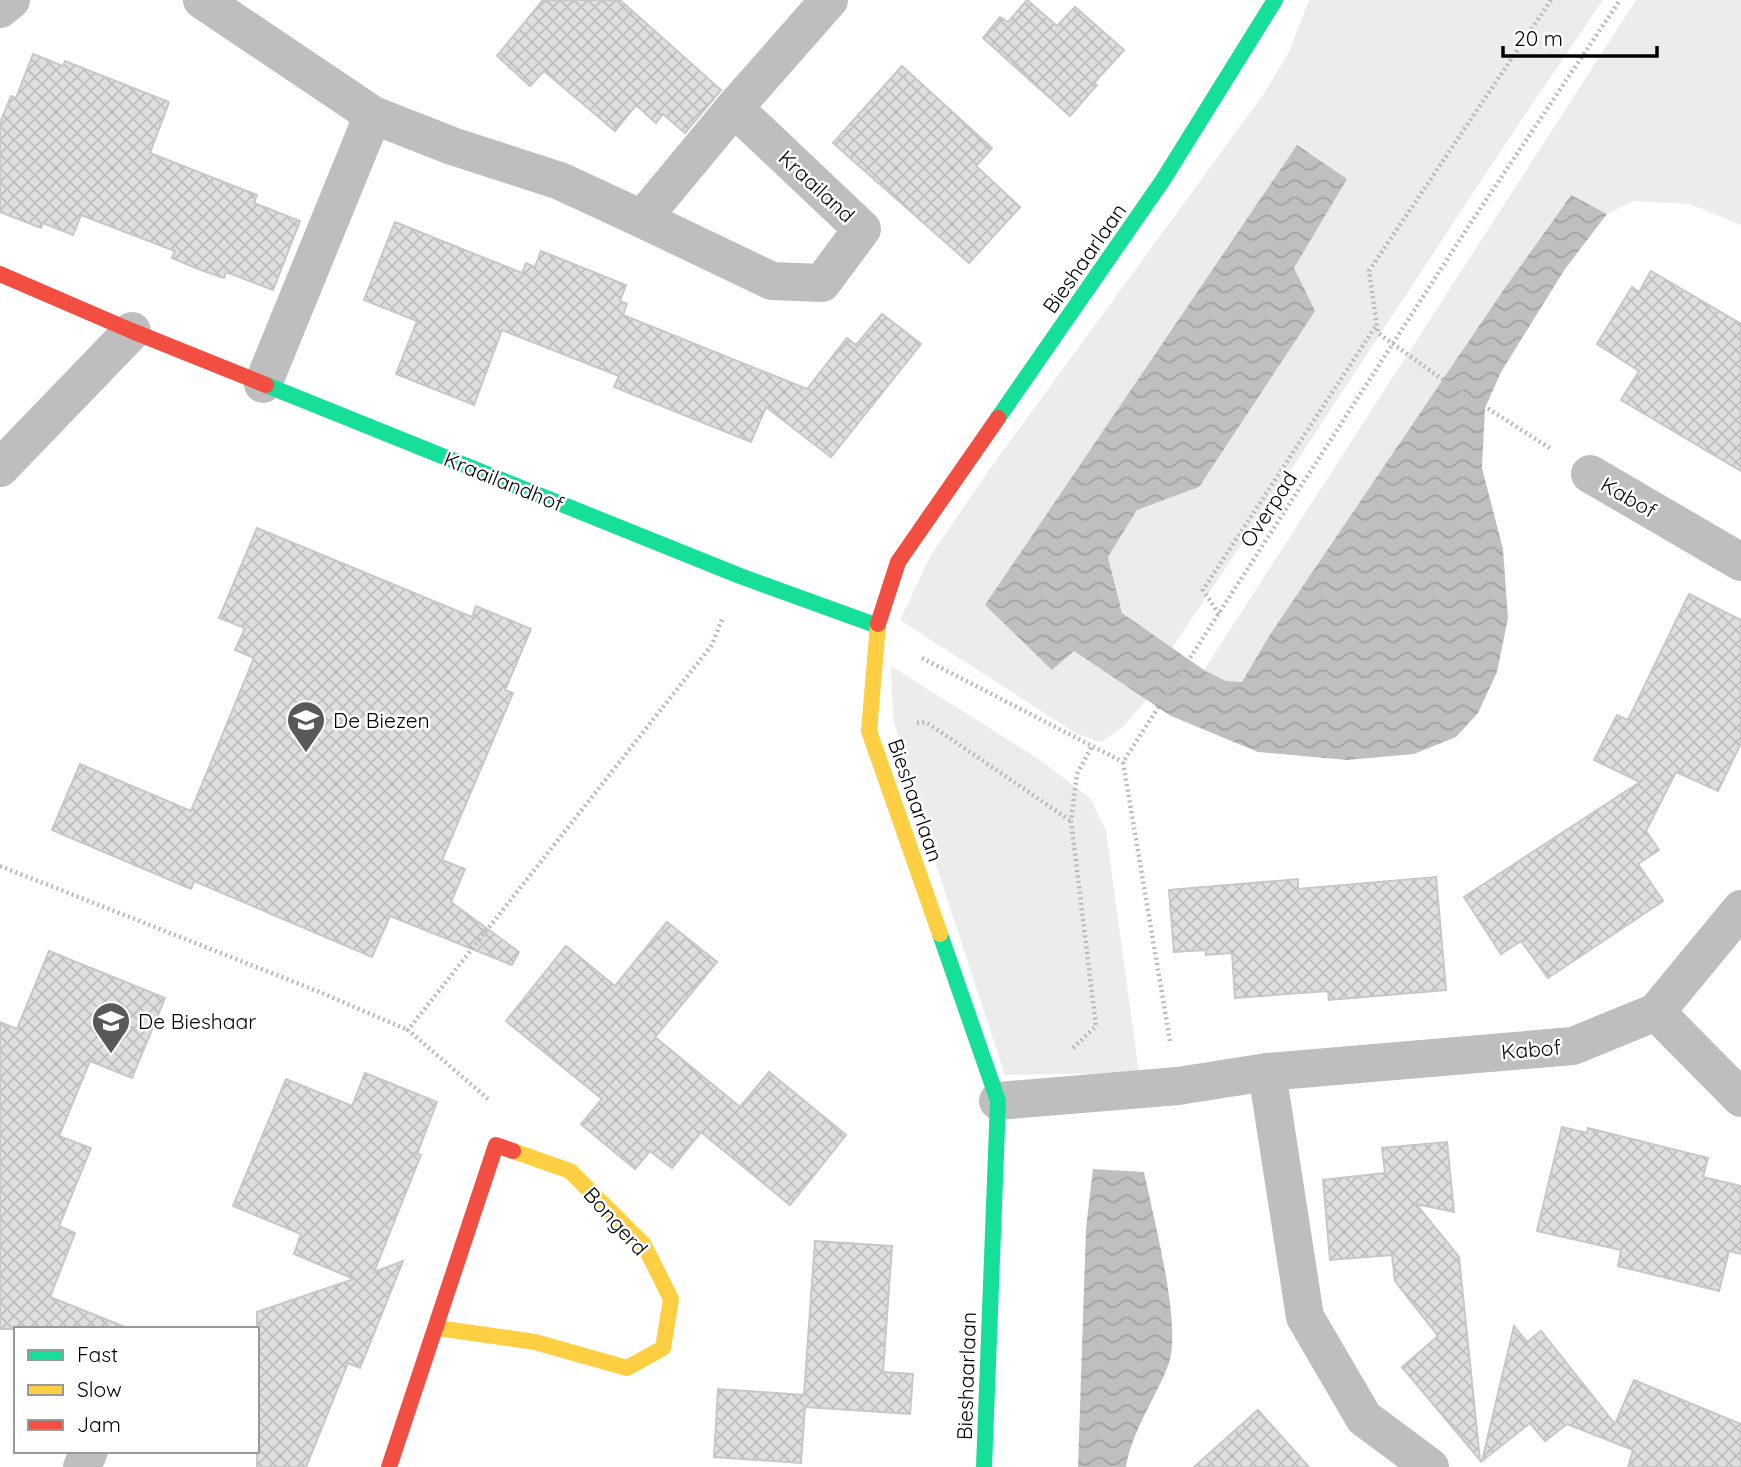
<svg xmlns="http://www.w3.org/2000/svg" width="1741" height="1467" viewBox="0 0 1741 1467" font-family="Quicksand,sans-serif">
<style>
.grass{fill:#ececec}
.water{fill:url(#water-waves)}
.building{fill:url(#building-cross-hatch);stroke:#c7c7c7;stroke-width:2}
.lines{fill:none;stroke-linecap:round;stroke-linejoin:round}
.path{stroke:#b9b9b9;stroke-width:4.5;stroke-dasharray:2 3.5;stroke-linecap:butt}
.street{stroke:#bebebe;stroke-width:38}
.fast{stroke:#16e098;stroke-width:16}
.slow{stroke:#ffcf43;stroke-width:16}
.jam{stroke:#f24e42;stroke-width:16}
.labels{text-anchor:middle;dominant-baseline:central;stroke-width:5;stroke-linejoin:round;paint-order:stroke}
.street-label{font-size:21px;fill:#000;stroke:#fff}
.poi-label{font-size:21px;fill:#000;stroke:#fff;text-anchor:start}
</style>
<defs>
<pattern id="water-waves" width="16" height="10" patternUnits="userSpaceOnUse" patternTransform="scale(1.75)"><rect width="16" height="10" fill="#bfbfbf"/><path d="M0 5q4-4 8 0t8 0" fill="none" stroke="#a2a2a2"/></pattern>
<pattern id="building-cross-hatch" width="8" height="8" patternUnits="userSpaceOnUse" patternTransform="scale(1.75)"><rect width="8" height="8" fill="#dfdfdf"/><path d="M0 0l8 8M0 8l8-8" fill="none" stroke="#bebebe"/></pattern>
</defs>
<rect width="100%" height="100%" fill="#fff"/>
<g class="grass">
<path d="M1309,0h294c-147,214 -285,433 -431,648l-50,-35 -14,-56 29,-47 62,-23 95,-219 53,-89 -362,426 67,64 22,-18 73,48 -25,29 -21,14 -24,-8 -177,-114 31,-65 58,-85 274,-375 26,-43z"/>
<path d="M1636,0h105v225l-51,-21 -57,-3 -26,13 -37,-19 -66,94 -235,347 -27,46 -16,-1 -22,-11z"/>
<path d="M891,666l149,94 50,38 16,33 33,242 -134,2 -93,-283 -19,-74z"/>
</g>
<g class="water">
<path d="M1297,145l50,34 -53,89 21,43 -116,176 -62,23 -29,47 14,56 82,57 22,11 16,1 27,-46 235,-347 67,-94 36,19 -42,55 -64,103 -16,36 -3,60 21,81 5,69 -11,54 -19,41 -22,24 -42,17 -67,6 -89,-8 -87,-36 -97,-65 -22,19 -67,-65z"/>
<path d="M1093,1169l51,3c9,44 38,152 25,191 -13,35 -37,67 -43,104h-48l8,-239z"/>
</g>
<g class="building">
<path d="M543,0h77l101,90 -36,43 -22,-19 -7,9 -20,-18 -21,26 -71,-60 -14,15 -33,-30z"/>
<path d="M1027,0l30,26 18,-19 49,43 -30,33 3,2 -27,31 -87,-78 17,-21 8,5z"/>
<path d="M33,54l30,12 2,-5 104,41 -19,51 107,42 -3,8 46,18 -27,69 -47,-18 -2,6 -26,-9 -26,-11 3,-7 -94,-36 -8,20 -30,-12 -2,5 -41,-16v-89l11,-27 5,2z"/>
<path d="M902,66l90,82 -16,18 44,41 -51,56 -136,-120z"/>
<path d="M395,222l127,51 4,-10 9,4 6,-16 85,34 -6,16 7,3 -4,11 184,74 40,-51 9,7 26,-31 39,30 -90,113 -65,-50 -15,35 -137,-55 5,-11 -117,-46 -28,75 -78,-31 21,-53 -53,-21z"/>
<path d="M1651,271l90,53v147l-120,-71 18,-29 -42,-27 35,-57 7,5z"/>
<path d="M257,528l215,89 4,-11 55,23 -26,61 8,3 -71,167 23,9 -14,33 68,50 -7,13 -122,-49 -18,41 -178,-76 -3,8 -139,-59 28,-66 111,47 63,-153 -19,-8 10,-22 -26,-10z"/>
<path d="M1689,594l52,26v123l-23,48 -42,-19 -30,59 13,19 -21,14 25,37 -115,77 -27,-37 -20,13 -37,-57 176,-115 -46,-22 23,-45 11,5z"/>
<path d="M1436,877l10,113 -117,10 -1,-9 -93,7 -3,-45 -26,2v-5l-32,2 -5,-62 129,-11v10z"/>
<path d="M667,922l50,40 -62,75 85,70 29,-35 77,63 -56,70 -89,-73 -29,36 -22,-17 -15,18 -54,-45 21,-25 -96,-78 60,-75 49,40z"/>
<path d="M49,951l116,47 -33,80 -42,-17 -31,75 32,12 -32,78 16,7 -25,64 75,30v2h-125v-307l17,7z"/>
<path d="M365,1073l72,29 -20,52 4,1 -47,117 29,-11 -43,107 -12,-5 -42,104h-49v-155l97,-33 -60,-25 7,-20 -68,-28 53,-127 66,27z"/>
<path d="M1562,1127l25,6 1,-5 120,30 -5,19 38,9v68l-12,-3 -10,40 -101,-25 3,-16 -84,-19z"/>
<path d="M1447,1142l7,70 -38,-8 43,53 21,203 -78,-93 36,-31 -43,-55 -3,-26 -62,5 -7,-80 62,-7 -3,-25z"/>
<path d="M815,1241l77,5 -9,126 30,2 -3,40 -105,-7 -4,56 -87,-6 4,-68 86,6z"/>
<path d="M1514,1326l13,16 14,-11 74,93 19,-44 107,44v43h-113l5,-17 -66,-26 -22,17 -15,-18 -48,38z"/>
<path d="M1258,1410l51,57h-115z"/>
</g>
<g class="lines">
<g class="path">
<path d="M1551,0l-182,271 9,62 61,44 112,72"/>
<path d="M1219,614l-16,-24 174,-266"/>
<path d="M922,658l201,104"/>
<path d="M917,723l9,-1 145,99"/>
<path d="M0,866l317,125 91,39"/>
<path d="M1170,1041l-47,-279 345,-535 152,-227"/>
<path d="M1073,1048l23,-22 -25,-205 6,-47 15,-28"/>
<path d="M488,1099l-80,-69 304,-385 10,-26"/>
</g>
<g class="street">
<path d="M202,0l171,115 79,31 108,35 82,38 92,-111 95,-108"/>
<path d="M0,9l11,-9"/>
<path d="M642,219l130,62 50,2 40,-54 -128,-121"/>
<path d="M263,384l110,-269"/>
<path d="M0,468l132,-137"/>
<path d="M1590,474l151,88"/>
<path d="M1656,1012l85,86"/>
<path d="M1267,1072l38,245 59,101 66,49"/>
<path d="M998,1101l180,-15 89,-14 306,-26 83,-34 85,-103"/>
<path d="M82,1467l7,-16"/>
</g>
<g class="fast">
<path d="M266,385l474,191 138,50"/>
<path d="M998,418l165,-238 112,-180"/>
<path d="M940,934l58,167 -14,366"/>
</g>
<g class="slow">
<path d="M878,624l-9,107 71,203"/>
<path d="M437,1328l98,14 92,26 36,-20 8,-49 -27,-54 -74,-74 -57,-20"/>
</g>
<g class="jam">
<path d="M0,274l132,57 134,54"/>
<path d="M878,624l20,-62 100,-144"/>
<path d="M389,1467l107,-322 17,6"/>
</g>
</g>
<defs>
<symbol id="school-pin" viewBox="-11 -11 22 30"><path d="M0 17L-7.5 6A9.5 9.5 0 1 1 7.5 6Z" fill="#595959" stroke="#fff"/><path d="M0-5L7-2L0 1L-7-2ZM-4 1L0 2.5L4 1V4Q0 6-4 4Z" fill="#fff"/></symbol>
</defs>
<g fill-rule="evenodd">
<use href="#school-pin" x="284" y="698" width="44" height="60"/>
<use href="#school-pin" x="89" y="999" width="44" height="60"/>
</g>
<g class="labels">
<g class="street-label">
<text transform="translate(817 186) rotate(43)">Kraailand</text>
<text transform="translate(1084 258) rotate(-55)">Bieshaarlaan</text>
<text transform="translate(504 481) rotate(22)">Kraailandhof</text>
<text transform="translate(1629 497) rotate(30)">Kabof</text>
<text transform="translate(1268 509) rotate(-57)">Overpad</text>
<text transform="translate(916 800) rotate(71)">Bieshaarlaan</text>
<text transform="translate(1531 1049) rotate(-5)">Kabof</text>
<text transform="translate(616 1221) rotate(48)">Bongerd</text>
<text transform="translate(966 1376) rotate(-88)">Bieshaarlaan</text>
</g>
<g class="poi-label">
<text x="333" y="720">De Biezen</text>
<text x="138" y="1021">De Bieshaar</text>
</g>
</g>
<rect x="14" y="1327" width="245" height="126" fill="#ffffff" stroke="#999999" stroke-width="2"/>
<rect x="28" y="1350" width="35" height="10" fill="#16e098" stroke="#999999" stroke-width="2"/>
<text x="77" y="1362" font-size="21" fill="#000000">Fast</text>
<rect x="28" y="1385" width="35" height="10" fill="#ffcf43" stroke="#999999" stroke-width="2"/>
<text x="77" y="1397" font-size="21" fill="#000000">Slow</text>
<rect x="28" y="1420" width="35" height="10" fill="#f24e42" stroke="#999999" stroke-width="2"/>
<text x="77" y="1432" font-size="21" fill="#000000">Jam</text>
<path d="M1503 46v10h154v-10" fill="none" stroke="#000000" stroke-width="3.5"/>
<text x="1514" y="46" font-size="21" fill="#000000" stroke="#ffffff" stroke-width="5" paint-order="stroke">20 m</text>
</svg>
